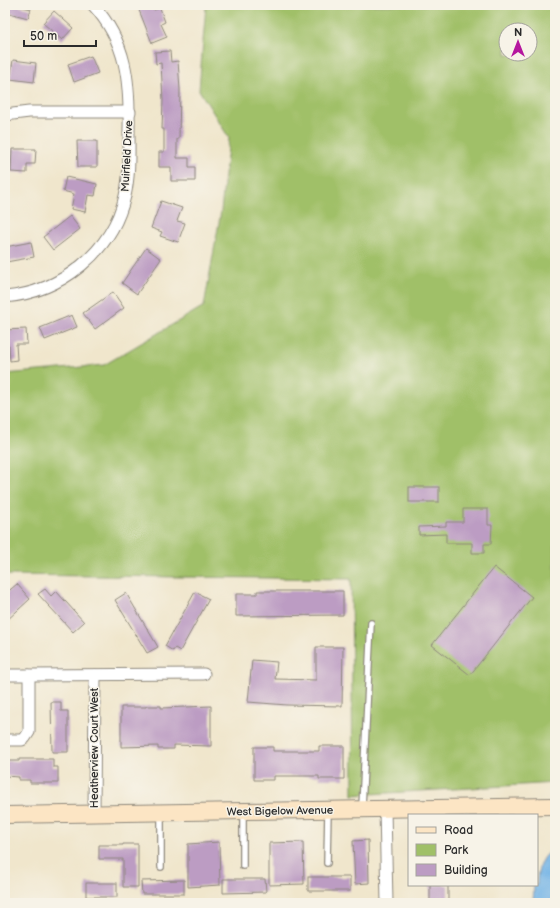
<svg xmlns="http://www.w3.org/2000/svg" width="560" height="908" viewBox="0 0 560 908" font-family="'Balsamiq Sans',sans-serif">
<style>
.green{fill:#a0c068;stroke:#66764a;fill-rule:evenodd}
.water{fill:#72b3e6;stroke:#4e6f88}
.building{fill:#bc9cc3}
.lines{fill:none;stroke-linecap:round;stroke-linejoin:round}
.lane-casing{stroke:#8e887c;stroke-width:8}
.street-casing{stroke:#8e887c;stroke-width:13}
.secondary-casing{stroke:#8e887c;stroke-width:18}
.lane{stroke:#fff;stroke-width:5.5}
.street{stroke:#fff;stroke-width:11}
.secondary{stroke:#fce5c4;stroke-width:16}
.labels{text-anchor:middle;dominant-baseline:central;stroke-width:3;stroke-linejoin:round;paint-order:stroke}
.street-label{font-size:11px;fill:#2b2b2b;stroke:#f7f3e8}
</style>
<rect width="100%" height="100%" fill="#f7f3e8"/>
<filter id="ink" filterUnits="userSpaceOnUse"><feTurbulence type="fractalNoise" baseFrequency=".025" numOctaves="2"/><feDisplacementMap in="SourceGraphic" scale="8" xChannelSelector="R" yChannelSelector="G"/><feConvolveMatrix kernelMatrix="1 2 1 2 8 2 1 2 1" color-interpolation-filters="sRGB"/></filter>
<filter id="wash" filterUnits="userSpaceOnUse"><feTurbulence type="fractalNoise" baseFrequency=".012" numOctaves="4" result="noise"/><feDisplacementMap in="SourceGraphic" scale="16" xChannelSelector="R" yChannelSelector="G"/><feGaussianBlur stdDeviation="0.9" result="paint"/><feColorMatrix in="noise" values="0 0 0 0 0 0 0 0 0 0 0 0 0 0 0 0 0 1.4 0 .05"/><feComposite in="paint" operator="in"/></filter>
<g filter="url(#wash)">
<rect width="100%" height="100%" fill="#f0e6cc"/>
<path class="green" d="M206,5h349v778l-202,12 -2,-216 -346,-4v-201l99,-9 100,-59 17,-95 8,-73 -30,-48zM506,30h24v24h-24z"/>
<path class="water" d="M555,849v54h-22l1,-18h3c0,-14 3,-31 18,-36z"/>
<g id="blocks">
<g class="building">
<path d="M5,5h15l-1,1 12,3 -3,9 -23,-6z"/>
<path d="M137,5h15l2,5 6,-2 5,14 -4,2 6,13 -15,6z"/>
<path d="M54,11l19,17 -11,12 -19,-17z"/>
<path d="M170,51l1,11 7,-1 2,29 -1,49h-2v19h12v9h6v14h-24v-14h-12v-15h5v-23h-2l1,-29 -2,-37 -5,1 -1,-12z"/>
<path d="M91,56l7,17 -24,9 -6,-18z"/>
<path d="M13,60l23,3 -2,19 -24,-3z"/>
<path d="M77,141h20v26h-19z"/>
<path d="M12,149h24l-1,15h-8v9l-16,-1z"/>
<path d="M66,177l31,7 -2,12 -7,-1 -3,17 -14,-3 3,-15 -11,-3z"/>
<path d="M161,201l21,7 -5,13 8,2 -7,19 -18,-6 2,-4 -11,-4z"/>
<path d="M70,216l10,13 -27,21 -10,-13z"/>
<path d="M31,242l3,15 -28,5 -1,-15z"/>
<path d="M146,248l15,11 -24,35 -15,-11z"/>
<path d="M113,292l11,16 -29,21 -12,-16z"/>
<path d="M72,315l5,12 -32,13 -5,-12z"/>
<path d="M26,329l1,15h-11l1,16 -7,1 -1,-16h-4v-15z"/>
<rect x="409" y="487" width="30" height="15"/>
<path d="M463,509h25v16h4l-1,19h-7v9h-12v-10h-26v-9l-27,1v-8l27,-1v-4h17z"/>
<path d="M494,567l38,30 -62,78 -38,-30z"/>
<path d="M17,584l13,15 -25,23v-28z"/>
<path d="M45,589l6,7 5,-5 28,31 -11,10 -35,-38z"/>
<path d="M257,591h86v24l-107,1v-22h21z"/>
<path d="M195,592l14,7 -29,52 -5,-3 -2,3 -8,-5z"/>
<path d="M126,593l32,54 -11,6 -32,-53z"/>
<path d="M316,647h27l-1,59 -55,-1 -39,-3 4,-42 25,2 -2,17 41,1z"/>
<path d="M51,702h10v9h7v41h-16z"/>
<path d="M146,706h15v2l50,-2v40l-37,-1v4h-16v-3l-37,1v-40h25z"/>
<path d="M319,746h25v33h-25v-3h-45v4h-20v-33h19v4h46z"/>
<path d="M19,759h34v8h5v16h-28v-3h-11v-3l-14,-1v-15h14z"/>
<path d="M368,840l1,43 -14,1 -2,-43z"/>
<path d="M219,842l1,43 -32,2v-43z"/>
<path d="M303,842l1,42 -35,1v-42z"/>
<path d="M123,844h15v43h-15v-28h-24v-14h24z"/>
<rect x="308" y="877" width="42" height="14"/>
<path d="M223,879h42l1,13 -43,1z"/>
<path d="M184,880v14h-42l-1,-13z"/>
<rect x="86" y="883" width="31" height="14"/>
<rect x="430" y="885" width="18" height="16"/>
</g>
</g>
</g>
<g filter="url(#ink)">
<use href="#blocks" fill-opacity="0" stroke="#8e887c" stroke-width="1"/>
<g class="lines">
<defs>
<g id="lane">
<path d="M362,807l9,-184"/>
<path d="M243,812v54"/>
<path d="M327,863l1,-53"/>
<path d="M161,867v-53"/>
</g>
<g id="street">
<path d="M5,115l24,-3h101"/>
<path d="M5,297c56,-5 107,-45 120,-101 5,-22 4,-44 4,-66 1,-48 -2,-88 -36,-125"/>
<path d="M5,675h24v57l-4,6 -3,2h-17"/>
<path d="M29,675l175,-1"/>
<path d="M385,809l2,94"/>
<path d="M94,814l1,-139"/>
</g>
<path id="secondary" d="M5,815l550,-9"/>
</defs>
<use href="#lane" class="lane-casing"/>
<use href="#street" class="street-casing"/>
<use href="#secondary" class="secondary-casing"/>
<use href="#lane" class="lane"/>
<use href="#street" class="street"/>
<use href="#secondary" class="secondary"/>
</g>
</g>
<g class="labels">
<g class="street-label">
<text transform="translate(127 156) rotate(-87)">Muirfield Drive</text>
<text transform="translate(94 748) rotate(-90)">Heatherview Court West</text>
<text transform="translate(280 811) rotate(-1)">West Bigelow Avenue</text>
</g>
</g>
<rect width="560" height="908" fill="none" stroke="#f7f3e8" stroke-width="20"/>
<rect x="408" y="814" width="130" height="72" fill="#f7f3e8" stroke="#a5a39c"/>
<rect x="416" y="827" width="20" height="6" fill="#fce5c4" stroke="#a5a39c"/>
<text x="444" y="834" font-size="12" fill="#2b2b2b">Road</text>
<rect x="416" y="844" width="20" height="12" fill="#a0c068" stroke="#a5a39c"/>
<text x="444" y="854" font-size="12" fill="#2b2b2b">Park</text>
<rect x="416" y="864" width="20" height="12" fill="#bc9cc3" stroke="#a5a39c"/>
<text x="444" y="874" font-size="12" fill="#2b2b2b">Building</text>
<g transform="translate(518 42)"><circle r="19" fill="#f7f3e8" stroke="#a5a39c"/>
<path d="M0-3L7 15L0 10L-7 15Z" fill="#b5179e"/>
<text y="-6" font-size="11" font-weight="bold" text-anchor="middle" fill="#2b2b2b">N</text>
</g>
<path d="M24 40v6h72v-6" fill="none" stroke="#2b2b2b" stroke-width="2"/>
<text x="30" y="40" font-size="12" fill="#2b2b2b" stroke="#f7f3e8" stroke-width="3" paint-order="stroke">50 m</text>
</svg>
